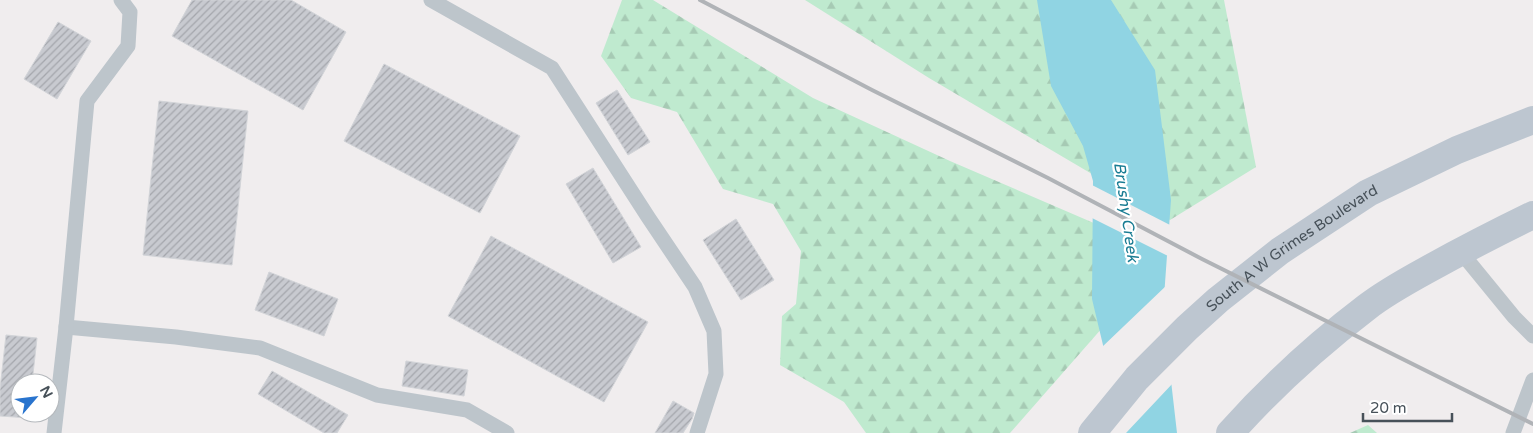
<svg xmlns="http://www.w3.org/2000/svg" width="1533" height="433" viewBox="0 0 1533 433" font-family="'Varela Round',sans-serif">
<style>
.forest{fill:url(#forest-firs)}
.water{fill:#90d4e3}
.pier{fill:#f0edee}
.building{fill:url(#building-hatch);stroke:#d2d4d8}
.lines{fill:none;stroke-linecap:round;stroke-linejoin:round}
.service{stroke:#bdc5cb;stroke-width:15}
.secondary{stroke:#bdc6d0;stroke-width:28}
.rail{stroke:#b0b3b7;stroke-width:4}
.labels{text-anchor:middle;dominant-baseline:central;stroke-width:4.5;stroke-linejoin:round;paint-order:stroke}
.street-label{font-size:15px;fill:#475159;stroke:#fff}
.water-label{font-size:16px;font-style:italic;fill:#197c93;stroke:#fff}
</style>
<defs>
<pattern id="forest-firs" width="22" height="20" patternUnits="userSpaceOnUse" patternTransform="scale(1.25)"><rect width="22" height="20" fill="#bfeacf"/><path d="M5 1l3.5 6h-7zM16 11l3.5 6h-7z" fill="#a6cab4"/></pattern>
<pattern id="building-hatch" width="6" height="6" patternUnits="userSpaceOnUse" patternTransform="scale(1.25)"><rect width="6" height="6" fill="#c8cad0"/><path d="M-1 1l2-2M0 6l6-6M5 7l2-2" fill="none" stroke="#a4a6ac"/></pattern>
</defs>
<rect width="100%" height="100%" fill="#f0edee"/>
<g class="forest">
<path d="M622,0h31l160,98 137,63 153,66v100l-93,106h-144l-22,-31 -64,-37 2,-49 14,-12 5,-53 -28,-47 -50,-15 -46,-77 -46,-14 -30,-42z"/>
<path d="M805,0h419l32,167 -86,53 -241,-142z"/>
<path d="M1368,425l9,8h-27z"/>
</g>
<path class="water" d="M1037,0h74l44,70 16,130 -8,111 14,122h-53l-32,-134 1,-118 -10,-35 -32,-60z"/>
<g class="pier">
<path d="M1090,184l82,42 -2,31 -80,-40z"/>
<path d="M1168,284l-2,27 8,71 -48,51h-5l-20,-85z"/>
</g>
<g class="building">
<path d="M192,0h99l55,32 -43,78 -131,-74z"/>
<path d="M58,22l33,19 -34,58 -33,-20z"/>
<path d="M384,64l136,72 -40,77 -136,-72z"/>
<path d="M617,90l33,52 -22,13 -32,-52z"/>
<path d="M159,101l89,10 -16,154 -89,-10z"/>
<path d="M593,168l48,79 -28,16 -47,-79z"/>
<path d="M736,219l38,61 -33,20 -38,-60z"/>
<path d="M491,236l157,86 -44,80 -156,-86z"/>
<path d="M269,272l69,27 -14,37 -69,-26z"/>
<path d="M6,335l31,3 -5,45h-12v30h9v5l-29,-2v-27z"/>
<path d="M406,361l62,9 -4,26 -62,-10z"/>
<path d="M272,371l76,44 -11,18h-13l-66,-39z"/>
<path d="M673,401l21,12 -2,6 -9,14h-28z"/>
</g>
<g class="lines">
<g class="service">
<path d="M431,0l121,68 96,149 47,70 19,44 2,43 -19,59"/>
<path d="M1460,251l54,66 19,19"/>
<path d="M66,327l110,10 84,11 117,47 90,15 40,23"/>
<path d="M54,433l12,-106 21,-226 41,-55 2,-34 -9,-12"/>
<path d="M1513,433l20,-53"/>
</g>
<g class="secondary">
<path id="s1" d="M1092,433l45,-55 50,-50 31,-28 62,-49 88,-58 89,-43 76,-30"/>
<path d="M1230,433c42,-47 87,-88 137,-126 18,-14 38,-25 58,-36 36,-20 71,-38 108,-56"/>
</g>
<path class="rail" d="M700,0l172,90 176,88 154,81 331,165"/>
</g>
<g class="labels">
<g class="street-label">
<text stroke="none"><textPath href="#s1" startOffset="274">South A W Grimes Boulevard</textPath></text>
</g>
<g class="water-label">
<text transform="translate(1126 212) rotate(82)">Brushy Creek</text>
</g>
</g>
<g transform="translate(35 398) rotate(62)"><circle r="24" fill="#ffffff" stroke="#b5b9bd"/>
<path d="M0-4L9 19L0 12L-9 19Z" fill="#2974ce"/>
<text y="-8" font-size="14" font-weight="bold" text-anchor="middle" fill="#475159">N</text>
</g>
<path d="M1363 413v8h89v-8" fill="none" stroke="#475159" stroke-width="2.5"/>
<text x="1370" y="413" font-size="15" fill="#475159" stroke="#ffffff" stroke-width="4" paint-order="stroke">20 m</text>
</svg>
